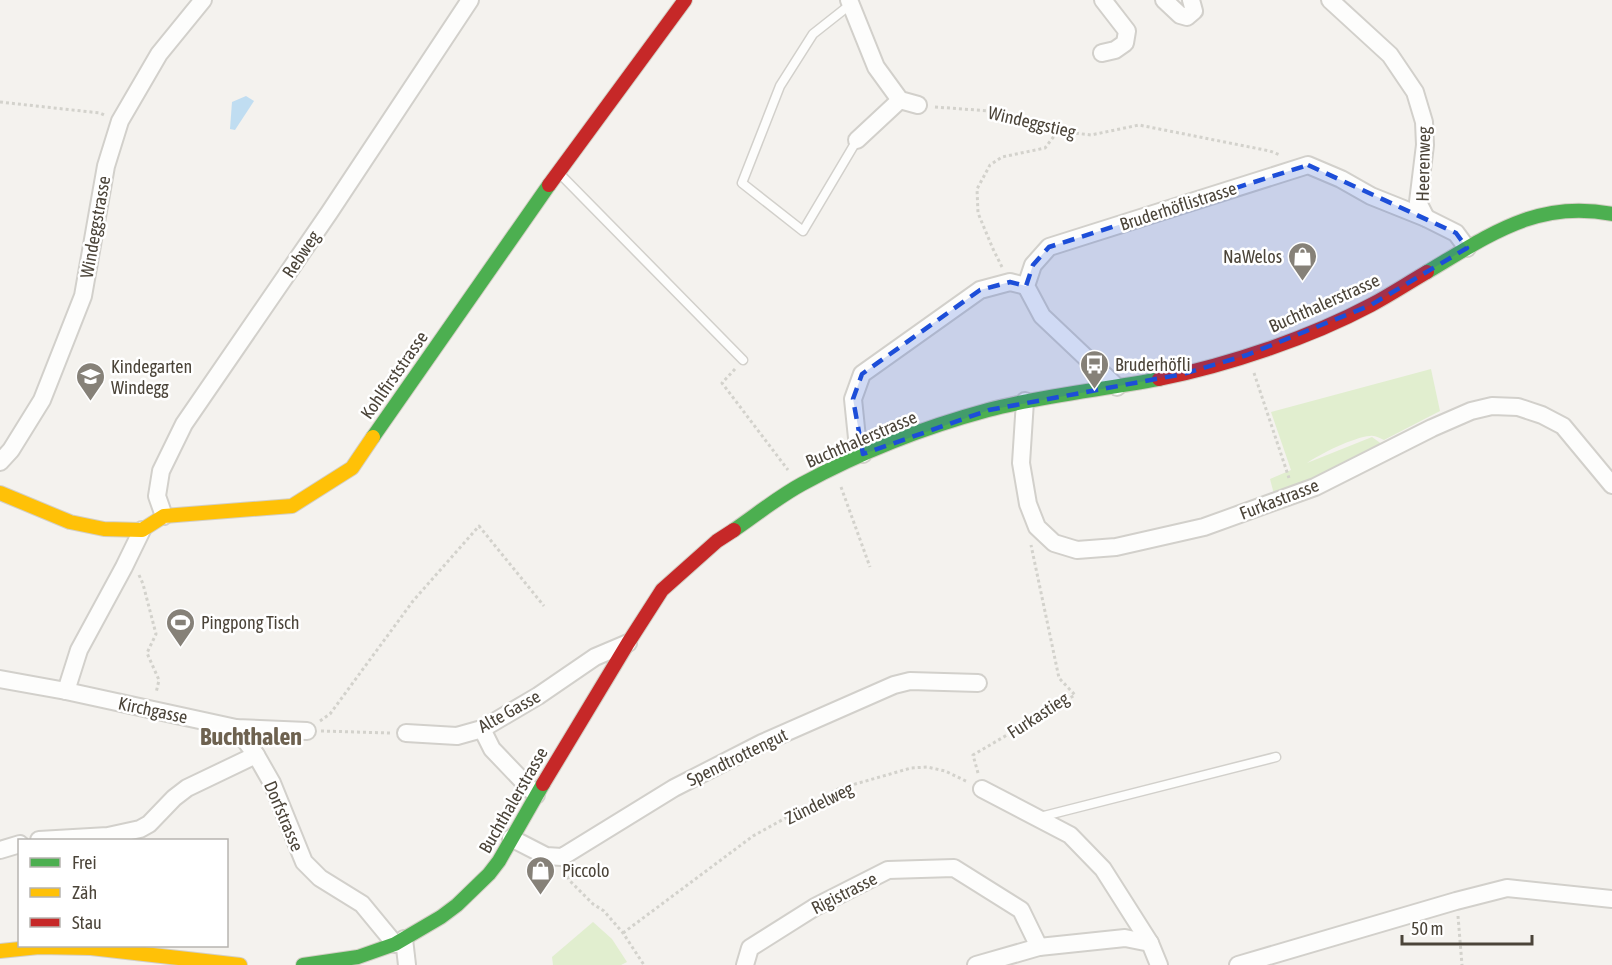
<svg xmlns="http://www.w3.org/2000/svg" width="1612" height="965" viewBox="0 0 1612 965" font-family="'Asap Condensed',sans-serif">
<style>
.green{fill:#e1eecf}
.water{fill:#c0ddf1}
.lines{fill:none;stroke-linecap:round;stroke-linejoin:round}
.lane-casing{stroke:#d2d0cb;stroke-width:11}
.street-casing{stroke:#d2d0cb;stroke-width:20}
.fast-casing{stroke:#d3cfc5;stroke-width:16}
.slow-casing{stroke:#d3cfc5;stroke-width:16}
.jam-casing{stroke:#d3cfc5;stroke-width:16}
.path{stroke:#d3d2cc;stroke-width:3;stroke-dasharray:3 3;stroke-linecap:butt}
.lane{stroke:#fdfdfc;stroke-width:8}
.street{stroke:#fdfdfc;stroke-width:16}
.fast{stroke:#4caf50;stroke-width:14}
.slow{stroke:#ffc107;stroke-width:14}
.jam{stroke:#c62828;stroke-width:14}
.marked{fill:#1d4ed8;fill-opacity:0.2;stroke:#1d4ed8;stroke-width:4.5;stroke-dasharray:12 8;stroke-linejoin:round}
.labels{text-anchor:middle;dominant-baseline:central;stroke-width:5;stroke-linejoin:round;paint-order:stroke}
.street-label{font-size:18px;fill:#4b4439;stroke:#fff}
.poi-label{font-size:18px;fill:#4b4439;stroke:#fff;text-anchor:start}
.district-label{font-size:24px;font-weight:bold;fill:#6e6250;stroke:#fff}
</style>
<rect width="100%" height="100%" fill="#f4f2ee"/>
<g class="green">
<path d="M1431,369l9,42 -56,29c-5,-2 -9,-5 -14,-4 -16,1 -50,18 -63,27l65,-26 11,8 -108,53 -5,-19 21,-9 -20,-58z"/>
<path d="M593,922l19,17 15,23 -6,3h-68l-1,-8z"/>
</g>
<path class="water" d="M246,96l8,5 -19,29 -5,-1 2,-27z"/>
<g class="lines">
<defs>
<g id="lane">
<path d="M851,4l-38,30 -33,52 -38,97 61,48 54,-91"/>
<path d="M560,174l183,186"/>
<path d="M1040,817l236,-60"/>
</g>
<g id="street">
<path d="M849,0l27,67 24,33 18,5"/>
<path d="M1164,0l16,15 7,2 7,-6 -3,-11"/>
<path d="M1330,0l60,55 25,37 9,30 1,23 -7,57 8,16"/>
<path d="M1102,53l13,-3 10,-7 2,-12 -24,-31"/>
<path d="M857,140l43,-40"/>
<path d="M1117,387l-75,-71 -16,-30 7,-21 16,-18 259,-82 33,14 30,17 55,22 30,15 11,15"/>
<path d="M1025,401l-4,62 7,41 9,23 17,16 23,7 39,-3 88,-20 111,-40 117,-59 39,-17 21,-5 26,1 24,8 21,11 49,59"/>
<path d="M863,454l-6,-16 -4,-39 9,-25 118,-84 30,-8 16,4"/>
<path d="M0,462l11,-12 31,-50 41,-104 23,-130 14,-45 39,-67 44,-54"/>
<path d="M164,516l-7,-20 4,-25 23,-47 145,-211 141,-213"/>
<path d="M0,679l66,12 170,37 71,3"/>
<path d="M66,691l13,-41 45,-83 18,-37"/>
<path d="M236,728l20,27 16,28 32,79 16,16 42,26 33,40"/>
<path d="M482,729l10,20 44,46"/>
<path d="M406,733l51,3 25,-7 56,-33 57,-39 33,-14"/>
<path d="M982,789l88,46 33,34 47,74"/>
<path d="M511,838l35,18 16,1 112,-69 88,-45 132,-58 16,-4 68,2"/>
<path d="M39,840l69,-4 32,-7 9,-5 25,-26 13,-10 69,-33"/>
<path d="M0,850l20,-6"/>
<path d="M404,939l3,26"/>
<path d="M745,965l5,-17 65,-41 73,-37 66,-2 67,42 18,37"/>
<path d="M976,965l63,-18 86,-9 25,5 9,22"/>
<path d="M1238,965l218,-64 51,-13 105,11"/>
</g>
<g id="fast">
<path d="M1427,272c61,-36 110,-73 185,-58"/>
<path d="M373,437l176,-252"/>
<path d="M734,530c22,-15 44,-33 68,-46 57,-31 123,-57 186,-74 56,-15 114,-20 171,-31"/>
<path d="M303,965l55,-8 37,-13 46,-27 16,-12 32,-31 10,-13 44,-77"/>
</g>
<g id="slow">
<path d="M0,493l70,29 34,7 38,1 22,-14 128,-10 60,-38 21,-31"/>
<path d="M0,951l39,-4 52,1 149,17"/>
</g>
<g id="jam">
<path d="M549,185l136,-185"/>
<path d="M1159,379c69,-14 150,-41 212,-74 19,-10 37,-22 56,-33"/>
<path d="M543,784l85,-141 34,-53 55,-49 17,-11"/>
</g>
</defs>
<use href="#lane" class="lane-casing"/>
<use href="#street" class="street-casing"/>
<use href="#fast" class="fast-casing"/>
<use href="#slow" class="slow-casing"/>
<use href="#jam" class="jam-casing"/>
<g class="path">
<path d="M0,102l100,11 4,2"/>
<path d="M935,107l55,4 68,20 33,4 48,-10 131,26 10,4"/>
<path d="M1002,267l-9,-18 -15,-36 -1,-24 13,-24 12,-8 43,-9 13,-17"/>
<path d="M735,369l-13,14 66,87"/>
<path d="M1254,373l35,105"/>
<path d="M841,487l29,80"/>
<path d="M139,575l4,9 13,50 -9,19 12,27 -3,13"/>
<path d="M320,721l10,-7 83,-113 66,-75 65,80"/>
<path d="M321,731l69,2"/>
<path d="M978,773l-5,-18 102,-60 -16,-17 -28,-133"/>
<path d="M565,871l4,9 24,24 11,7 19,22 21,32"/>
<path d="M1458,916l4,49"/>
<path d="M623,933l130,-97 85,-47 73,-21 16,-1 18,4 23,11"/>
</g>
<use href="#lane" class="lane"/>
<use href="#street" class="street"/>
<use href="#fast" class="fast"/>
<use href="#slow" class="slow"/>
<use href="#jam" class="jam"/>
</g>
<path class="marked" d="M1308,165l148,68 11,15 -96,57 -124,50 -64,19 -194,36 -126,44 -10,-55 9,-25 118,-84 30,-8 16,4 7,-21 16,-18z"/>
<defs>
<symbol id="shop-pin" viewBox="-11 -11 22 30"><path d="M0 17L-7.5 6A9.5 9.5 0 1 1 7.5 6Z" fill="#868178" stroke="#fff"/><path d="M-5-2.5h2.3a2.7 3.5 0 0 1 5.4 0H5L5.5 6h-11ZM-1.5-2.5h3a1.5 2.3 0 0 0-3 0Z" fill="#fff"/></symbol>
<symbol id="bus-pin" viewBox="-11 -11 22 30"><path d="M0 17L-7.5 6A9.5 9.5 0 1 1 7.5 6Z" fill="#868178" stroke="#fff"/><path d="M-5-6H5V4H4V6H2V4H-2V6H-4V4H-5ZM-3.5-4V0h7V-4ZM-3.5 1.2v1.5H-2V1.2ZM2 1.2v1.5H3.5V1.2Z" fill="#fff"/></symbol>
<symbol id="school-pin" viewBox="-11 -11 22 30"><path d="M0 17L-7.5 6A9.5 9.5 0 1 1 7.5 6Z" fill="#868178" stroke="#fff"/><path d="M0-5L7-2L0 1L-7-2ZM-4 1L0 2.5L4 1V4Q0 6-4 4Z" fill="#fff"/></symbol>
<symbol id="stadium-pin" viewBox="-11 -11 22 30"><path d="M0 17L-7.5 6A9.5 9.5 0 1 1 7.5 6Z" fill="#868178" stroke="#fff"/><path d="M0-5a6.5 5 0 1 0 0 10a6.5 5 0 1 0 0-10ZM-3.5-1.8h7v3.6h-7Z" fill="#fff"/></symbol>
</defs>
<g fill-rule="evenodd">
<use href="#shop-pin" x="1286" y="240" width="33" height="45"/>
<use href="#bus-pin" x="1078" y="348" width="33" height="45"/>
<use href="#school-pin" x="74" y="360" width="33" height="45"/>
<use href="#stadium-pin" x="164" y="606" width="33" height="45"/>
<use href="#shop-pin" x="524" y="854" width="33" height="45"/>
</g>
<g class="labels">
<g class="street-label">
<text transform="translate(1032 122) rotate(13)">Windeggstieg</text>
<text transform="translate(1423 164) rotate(-89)">Heerenweg</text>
<text transform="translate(1178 206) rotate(-18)">Bruderhöflistrasse</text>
<text transform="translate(95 227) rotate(-80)">Windeggstrasse</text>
<text transform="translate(301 254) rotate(-56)">Rebweg</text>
<text transform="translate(1324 303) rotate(-24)">Buchthalerstrasse</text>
<text transform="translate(394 375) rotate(-55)">Kohlfirststrasse</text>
<text transform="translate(861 439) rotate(-23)">Buchthalerstrasse</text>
<text transform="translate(1279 499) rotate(-21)">Furkastrasse</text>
<text transform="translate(153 710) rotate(12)">Kirchgasse</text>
<text transform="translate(509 711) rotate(-29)">Alte Gasse</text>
<text transform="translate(1038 715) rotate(-33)">Furkastieg</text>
<text transform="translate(737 757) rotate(-26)">Spendtrottengut</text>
<text transform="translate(513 800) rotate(-60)">Buchthalerstrasse</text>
<text transform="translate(819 803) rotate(-26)">Zündelweg</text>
<text transform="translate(284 816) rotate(67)">Dorfstrasse</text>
<text transform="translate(844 893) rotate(-27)">Rigistrasse</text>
</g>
<g class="poi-label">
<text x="1282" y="256" text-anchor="end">NaWelos</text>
<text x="1115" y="364">Bruderhöfli</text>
<text x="111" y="366">Kindegarten<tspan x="111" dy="21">Windegg</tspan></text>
<text x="201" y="622">Pingpong Tisch</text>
<text x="562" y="870">Piccolo</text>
</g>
<g class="district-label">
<text x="251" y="736">Buchthalen</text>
</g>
</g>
<rect x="18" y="839" width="210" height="108" fill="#ffffff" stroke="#b7b4b0" stroke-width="1.5"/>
<rect x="30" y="858" width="30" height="9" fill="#4caf50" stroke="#b7b4b0" stroke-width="1.5"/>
<text x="72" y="869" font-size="18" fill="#4b4439">Frei</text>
<rect x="30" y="888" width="30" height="9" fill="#ffc107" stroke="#b7b4b0" stroke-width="1.5"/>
<text x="72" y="899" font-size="18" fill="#4b4439">Zäh</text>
<rect x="30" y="918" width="30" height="9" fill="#c62828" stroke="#b7b4b0" stroke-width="1.5"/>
<text x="72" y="929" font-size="18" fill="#4b4439">Stau</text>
<path d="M1402 935v9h130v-9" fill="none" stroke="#4b4439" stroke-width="3"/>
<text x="1411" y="935" font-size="18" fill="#4b4439" stroke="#ffffff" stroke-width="4.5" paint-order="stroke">50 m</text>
</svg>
